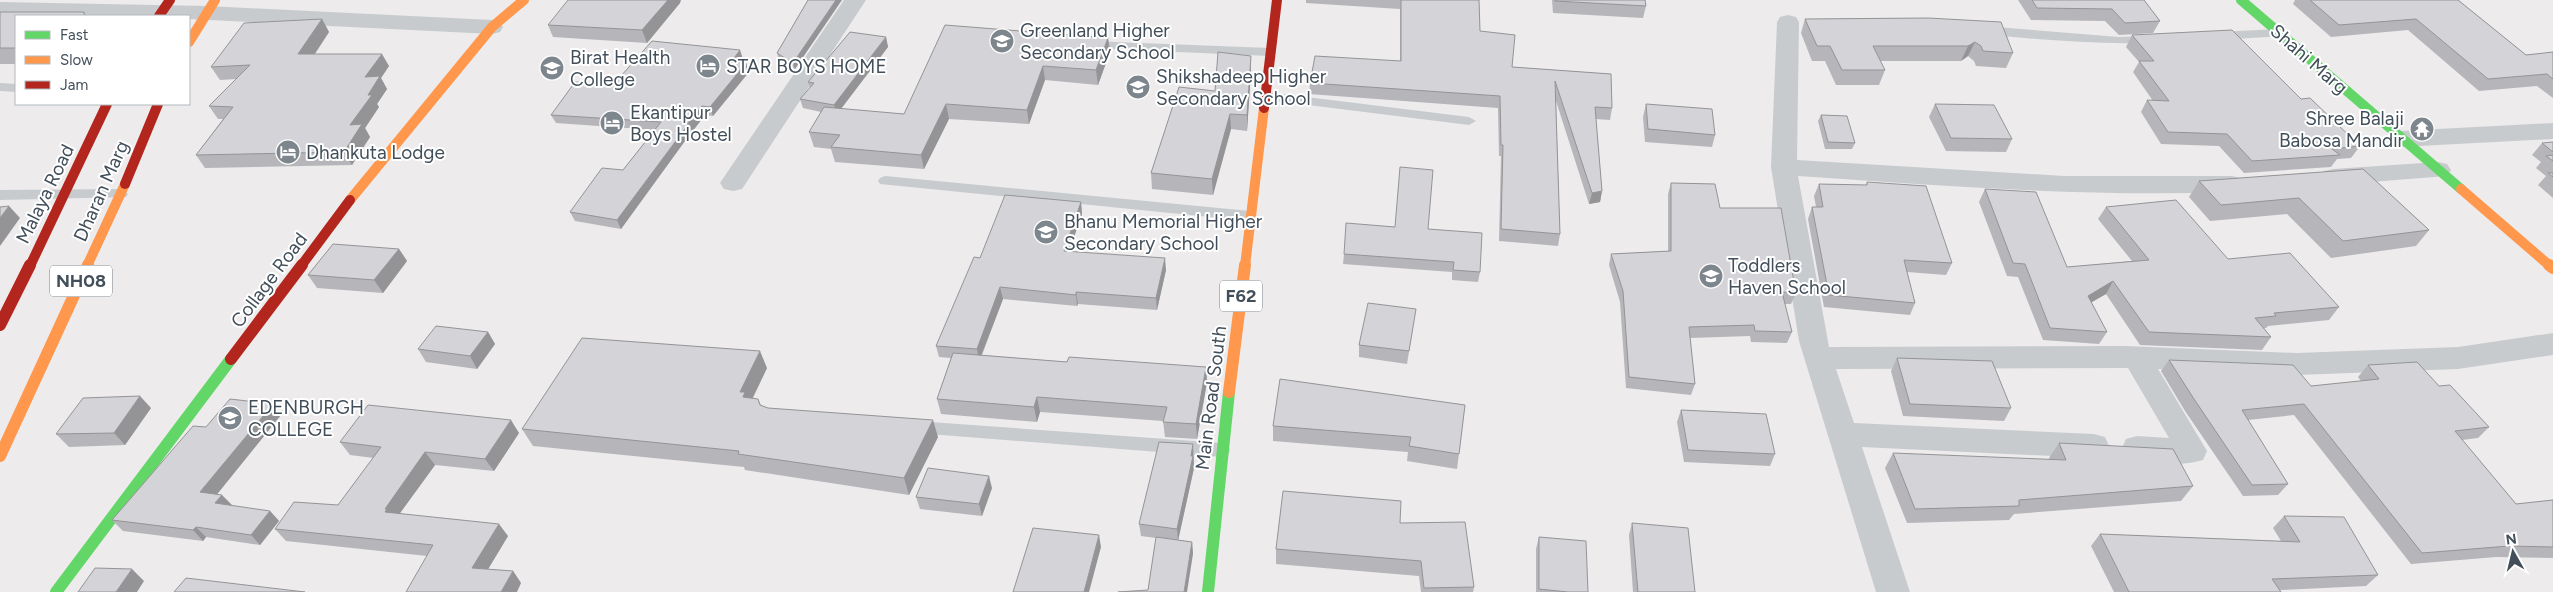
<svg xmlns="http://www.w3.org/2000/svg" width="2553" height="592" viewBox="0 0 2553 592" font-family="Figtree,sans-serif">
<style>
.lines{fill:none;stroke-linecap:round;stroke-linejoin:round}
.lane{fill:#c8cbcd;fill-rule:evenodd}
.street{fill:#c8cbcd;fill-rule:evenodd}
.fast-far1{stroke:#63d668;stroke-width:10}
.fast{stroke:#63d668;stroke-width:12}
.slow-far1{stroke:#ff974d;stroke-width:10}
.slow{stroke:#ff974d;stroke-width:12}
.jam-far1{stroke:#b3261e;stroke-width:10}
.jam{stroke:#b3261e;stroke-width:12}
.wall{fill:#b6b5b9}
.shaded-wall{fill:#949496}
.building{fill:#d4d3d7;stroke:#949496}
.labels{text-anchor:middle;dominant-baseline:central;stroke-width:4;stroke-linejoin:round;paint-order:stroke}
.shield{fill:#fff;stroke:#7b848c;stroke-width:1}
.shield-label{font-size:18px;font-weight:bold;fill:#424f5a}
.poi-label{font-size:19px;fill:#424f5a;stroke:#fff;text-anchor:start}
.street-label{font-size:19px;fill:#424f5a;stroke:#fff}
</style>
<rect width="100%" height="100%" fill="#edebec"/>
<g class="lines">
<g class="lane">
<path d="M1984,26l135,11 29,-1 6,4c-8,9 -155,-3 -174,-7l-2,-3 2,-3z"/>
<path d="M2279,29l6,4 -2,3 -65,4 -6,-4 6,-4z"/>
<path d="M1089,41l181,7 6,4 -6,4 -185,-8 -2,-3 2,-3z"/>
<path d="M0,83l16,1v8l-16,-1z"/>
<path d="M1265,92l204,25 7,4 -7,4 -209,-26 -1,-3z"/>
<path d="M885,176l365,35 7,5 -7,5 -370,-37 -2,-3 2,-3z"/>
<path d="M121,189l7,5 -2,3 -126,3v-10z"/>
<path d="M916,421l306,22 6,2 2,5 -2,5 -6,2 -306,-24 -6,-1 -2,-5 2,-5z"/>
</g>
<g class="street">
<path d="M844,0h22l-124,189 -9,2 -9,-2 -4,-6 4,-6z"/>
<path d="M0,2l207,4 285,14 8,2 3,5 -3,5 -8,2 -303,-15v-3h-189z"/>
<path d="M1788,15l8,2 3,5 -2,138 267,16h168l9,2 4,6 -4,6 -9,2c-145,5 -289,-6 -434,-16l31,171 296,-1 172,7 161,-6 95,-14v22l-95,14 -161,6 -139,-6 49,82 -4,9c-22,7 -55,4 -77,-3l-4,-9 4,-9 11,-3 32,2 -41,-70 -292,1 18,54 240,11 11,3 4,9 -4,9 -11,3 -232,-11 48,145h-34l-77,-251 -28,-174 6,-145 3,-5z"/>
<path d="M2553,123v16l-153,8 -9,-2 -3,-6 3,-6 9,-2z"/>
<path d="M2438,162l9,2 4,6 -4,6 -114,9 -9,-2 -4,-6 4,-6 9,-2z"/>
</g>
<path class="fast-far1" d="M2241,0l220,189"/>
<g class="fast">
<path d="M56,592l175,-233"/>
<path d="M1208,592l21,-200"/>
</g>
<g class="slow-far1">
<path d="M189,42l26,-42"/>
<path d="M2461,189l89,77"/>
<path d="M350,200l142,-173 32,-27"/>
<path d="M87,266l38,-82"/>
<path d="M1245,266l19,-158"/>
</g>
<g class="slow">
<path d="M2549,265l4,3"/>
<path d="M1229,392l16,-127"/>
<path d="M0,456l88,-191"/>
</g>
<g class="jam-far1">
<path d="M159,16l11,-16"/>
<path d="M1264,108l13,-108"/>
<path d="M125,184l33,-80"/>
<path d="M30,266l77,-162"/>
<path d="M301,266l49,-66"/>
</g>
<g class="jam">
<path d="M0,325l30,-60"/>
<path d="M231,359l71,-94"/>
</g>
</g>
<g class="wall">
<path d="M808,0l-13,69 -16,-9 -2,-7z"/>
<path d="M1306,0h173l1,31 32,36 99,7 1,34 -2,12 -14,-1 6,72 -2,11 -11,2 -33,-103 4,133 -2,12 -59,-5 2,-85h-2l-1,-48 -189,-14 1,-11 90,-22v-52l-94,-6z"/>
<path d="M1552,0h93l1,6 -3,12 -90,-5z"/>
<path d="M2018,0h126l16,21 -7,12 -34,2 -14,-14 -74,-1z"/>
<path d="M2295,0h163l68,55 27,-3v46l-16,-12 -58,5 -71,-61 -77,7 -38,-33z"/>
<path d="M680,3l-33,40 -94,-6 -5,-12z"/>
<path d="M0,12h84l3,4h-71v48h-16z"/>
<path d="M1928,18l85,35 -7,15 -30,-2 -2,-5 -6,-5 -7,5h-81l5,9 -6,15h-43l-11,-24h-13l-11,-28 4,-14z"/>
<path d="M322,19l7,13 -14,22 74,12 -8,12 6,11 -10,15 2,3 -14,21 5,9 -18,28 -147,3 -9,-13 27,-36h-5l-9,-13 27,-27 -16,1 -9,-13z"/>
<path d="M2132,35l169,64 59,47 -9,12 -14,1 -6,8 -87,6 -25,-27 -58,-2 -20,-32 6,-12 6,1 -20,-29 6,-10 -13,-15z"/>
<path d="M886,37l2,10 -47,62 63,5 204,-76 2,14 -12,33 -53,-5 -16,44 -80,-5 -25,50 -89,-7 -4,-13 -17,-2 -5,-15 12,-20 -18,-4 -3,-9 10,-11 -2,-6z"/>
<path d="M1251,56v15l-4,60 -16,-2 -18,66 -61,-6 -1,-16 64,-82z"/>
<path d="M743,59l-3,4h6l3,9 -36,44 -8,-1 -13,17h-2v2l-69,95 -46,-8 -5,-9 53,-42 32,-40 -99,-7 -5,-8 62,-30z"/>
<path d="M1646,104l69,31 -3,12 -67,-5 -2,-25z"/>
<path d="M1935,104l77,35 -6,13 -60,-1 -17,-34z"/>
<path d="M1821,115l34,28 -3,6h-27l-7,-28z"/>
<path d="M2553,142v56l-15,-13 8,-9 -10,-8 5,-6 -9,-7 10,-12z"/>
<path d="M2363,169l66,61 -13,16 -85,12 -44,-44 -77,7 -21,-24 10,-16z"/>
<path d="M1867,182l85,81 -6,12 -39,-3 8,31 -5,12 -86,-8 -16,-88 4,-12h4l-2,-11 5,-12 47,1z"/>
<path d="M1671,183l49,25 76,85 -5,11h-7l8,28 -5,11 -36,-1 -1,-6 -60,2 5,46 -4,11 -65,-7 -6,-86 -11,-37 2,-11 57,-3v-57z"/>
<path d="M1985,189l82,78 65,-6 -34,-42 8,-12 233,100 -10,13 -61,6 -2,2h-2l7,9 -9,13 -122,-5 -34,-51 -15,8 16,30 -8,12 -56,-4 -25,-63 -11,-1 -28,-74z"/>
<path d="M1081,202l1,12 -13,37 97,19 -9,40 -79,-6 -1,2 -74,-7 -21,56 85,7 139,5 1,15 -10,57 -32,-2 -2,-16 -123,-9 -3,10 -96,-8 -4,-15 14,-41 -12,-1 -3,-11 44,-88z"/>
<path d="M1428,229l52,43 -2,10 -26,-2v-8l-109,-8 1,-10z"/>
<path d="M399,249l8,12 -24,32 -66,-5 -9,-13z"/>
<path d="M1414,321l-7,43 -48,-7v-12z"/>
<path d="M488,332l7,12 -18,25 -51,-7 -8,-13z"/>
<path d="M1897,358l114,50 -7,13 -101,-5 -12,-45z"/>
<path d="M2169,360l142,26 50,-5 -3,-4 10,-12 71,21 50,41 -11,11 -16,2 54,64 37,-4v58l-57,-1 -85,7 -117,-149 -46,5 40,64 -10,11 -35,1 -58,-85 -24,-40z"/>
<path d="M767,368l-14,30 5,1 3,6 7,3 170,29 -29,58 -164,-25 -1,-3 -211,-21 -11,-17z"/>
<path d="M273,404l8,11 -64,79 14,12 39,5 9,10 -19,24 -54,-8 -3,4 -80,-10 -11,-11 94,-93z"/>
<path d="M1465,405l-8,64 -50,-8 1,-9 -135,-11v-15z"/>
<path d="M151,408l-26,37 -56,2 -13,-13z"/>
<path d="M1681,410l94,44 -5,12 -86,-4 -7,-40z"/>
<path d="M519,433l-25,38 -59,-6 -35,48 108,23 -20,33 25,2 8,12 -94,-27 -141,-15 -11,-12 63,-24 36,-47 -24,-3 -10,-13z"/>
<path d="M2059,443l134,43 -12,15 -167,13 -5,6 -102,3 -22,-55 8,-15 157,7 -1,-2z"/>
<path d="M1193,444l1,24 -16,72 14,2 1,12 -45,36 8,-52 -15,-2 -2,-12z"/>
<path d="M992,488l-10,28 -62,-7 -4,-12z"/>
<path d="M2284,516l94,59 -12,11 -86,4 1,2h-167l-23,-46 9,-12 181,7 -8,-13z"/>
<path d="M1400,523l74,64 -1,5h-52l-2,-16 -143,-12v-15z"/>
<path d="M1632,523l63,69h-62l-4,-57z"/>
<path d="M1539,537l49,55h-52v-43z"/>
</g>
<g class="shaded-wall">
<path d="M668,0h13l-1,3 -33,40 -5,-13z"/>
<path d="M836,0h6l-47,69 -2,-6z"/>
<path d="M322,19l7,13 -23,35 -8,-13z"/>
<path d="M886,37l2,10 -51,67 -3,-9z"/>
<path d="M1108,38l2,14 -12,33 -2,-15z"/>
<path d="M1975,42l-7,14 -7,5 7,-15z"/>
<path d="M740,50l3,9 -9,12 -3,-9z"/>
<path d="M382,54l7,12 -8,12 6,11 -10,15 2,3 -14,21 5,9 -18,28 -8,-13 6,-27 18,-30 -3,-18z"/>
<path d="M1251,56v15l-4,60v-16z"/>
<path d="M746,63l3,9 -36,44 -3,-9z"/>
<path d="M1043,66l2,14 -16,44 -2,-14z"/>
<path d="M946,104l3,15 -25,50 -3,-14z"/>
<path d="M702,106l3,9 -13,17 -4,-9z"/>
<path d="M1230,114l1,15 -18,66 -1,-16z"/>
<path d="M687,126l3,8 -69,95 -4,-9z"/>
<path d="M1602,191l-2,11 -11,2 3,-11z"/>
<path d="M1081,202l1,12 -17,49 -1,-12z"/>
<path d="M9,206l11,12 -20,28v-28z"/>
<path d="M399,249l8,12 -24,32 -9,-13z"/>
<path d="M1165,258l1,12 -9,40 -1,-12z"/>
<path d="M2113,281l-7,13 -26,15 8,-13z"/>
<path d="M1000,287l3,12 -24,62 -2,-12z"/>
<path d="M1076,292l2,12 -1,2 -1,-11z"/>
<path d="M488,332l7,12 -18,25 -7,-13z"/>
<path d="M760,351l7,17 -17,35 3,6 -13,-17z"/>
<path d="M1206,367l1,15 -10,57 -1,-15z"/>
<path d="M140,396l11,12 -26,37 -11,-12z"/>
<path d="M1037,397l3,15 -3,10 -3,-15z"/>
<path d="M273,404l8,11 -71,88 -10,-11z"/>
<path d="M511,420l8,13 -25,38 -9,-12z"/>
<path d="M933,420l5,17 -29,58 -5,-17z"/>
<path d="M1193,444l1,24 -16,73 -1,-12z"/>
<path d="M425,452l10,13 -40,55 -10,-8v-3z"/>
<path d="M989,476l3,12 -10,28 -3,-12z"/>
<path d="M222,495l10,10 -7,9 -10,-11z"/>
<path d="M270,511l9,10 -19,24 -9,-10z"/>
<path d="M499,524l9,12 -27,45 -9,-13z"/>
<path d="M196,527l10,10 -3,4 -10,-11z"/>
<path d="M1099,535l2,12 -12,45h-5z"/>
<path d="M1192,542l1,12 -6,38h-3z"/>
<path d="M132,569l12,12 -7,11h-21z"/>
<path d="M513,571l8,12 -4,9h-16z"/>
</g>
<g class="building">
<path d="M568,0h100l-26,30 -94,-5z"/>
<path d="M808,0h28l-43,63 -16,-10z"/>
<path d="M1401,0h78l1,31 35,4 -3,32 99,7 1,34 -17,-1 7,84 -10,2 -37,-112 5,153 -59,-5 2,-84h-2l-1,-49 -190,-13 5,-27 86,5z"/>
<path d="M1555,0h90l1,6 -91,-5z"/>
<path d="M2032,0h112l16,21 -35,2 -13,-14 -75,-1z"/>
<path d="M2310,0h148l68,55 27,-3v27l-6,-5 -59,5 -72,-60 -77,6z"/>
<path d="M0,12h84v4h-68v32h-16z"/>
<path d="M1928,18l73,4 12,31 -30,-2 -2,-5 -6,-4 -7,4h-95l12,24h-43l-12,-24h-13l-12,-27z"/>
<path d="M322,19l-24,35h84l-17,23 15,-1 -12,19h4l-22,30 12,-1 -18,28 -148,3 37,-48 -24,-1 41,-41 -39,2 33,-44z"/>
<path d="M945,25l163,13 -12,32 -53,-4 -16,44 -81,-6 -25,51 -90,-8 9,-12 -31,-3 15,-25 80,7z"/>
<path d="M2232,30l69,69 9,-1 50,48 -28,3 8,6 -88,6 -25,-27 -59,-2 -21,-32 22,1 -30,-40h15l-22,-26z"/>
<path d="M850,32l36,5 -52,68 -34,-6 14,-16 -6,-1z"/>
<path d="M652,41l88,9 -9,12 15,1 -36,44 -8,-1 -14,17h-4l3,3 -70,94 -47,-8 32,-44 21,2 38,-48 -110,-7 24,-33 38,3z"/>
<path d="M1218,52l33,4 -4,59 -17,-1 -18,65 -61,-6 28,-86 36,4z"/>
<path d="M1646,104l66,5 3,26 -67,-6z"/>
<path d="M1935,104l59,1 18,34 -61,-1z"/>
<path d="M1821,115l26,1 8,27 -27,-1z"/>
<path d="M2553,142v10l-11,-9z"/>
<path d="M2553,155v6l-7,-5z"/>
<path d="M1400,167l33,3 -5,59 54,4 -2,39 -27,-2 1,-8 -110,-8 2,-31 49,4z"/>
<path d="M2363,169l66,61 -86,11 -44,-43 -78,7 -22,-24z"/>
<path d="M2548,173h5v4z"/>
<path d="M1867,182l59,4 26,77 -48,-3 11,43 -86,-8 -17,-88h11l-4,-23 48,1z"/>
<path d="M1671,183l44,1 5,24h61l15,85 -14,-1 10,40 -37,-1 -1,-6 -65,2 6,57 -66,-7 -6,-86 -12,-37 60,-3z"/>
<path d="M1985,189l51,3 31,75 82,-7 -43,-53 70,-7 52,59 62,-6 49,54 -65,6 2,3 -21,2 16,19 -122,-5 -36,-51 -25,15 19,36 -57,-4 -25,-64 -12,-1z"/>
<path d="M1005,195l76,7 -17,49 101,7 -9,40 -80,-6v3l-76,-8 -23,62 -41,-3 38,-89 6,1z"/>
<path d="M9,206l-9,12v-11z"/>
<path d="M333,244l66,5 -25,31 -66,-5z"/>
<path d="M1368,303l48,6 -7,42 -50,-6z"/>
<path d="M436,326l52,6 -18,24 -52,-7z"/>
<path d="M582,338l178,13 -20,41h5l-2,5 15,2 2,6 8,3 165,12 -29,58 -166,-24 1,-3 -217,-22z"/>
<path d="M953,353l114,9 2,-5 137,10 -10,57 -33,-2 4,-15 -130,-10 -3,10 -97,-8z"/>
<path d="M1897,358l95,3 19,47 -101,-4z"/>
<path d="M2169,360l124,5 18,21 68,-7 -11,-14 49,-3 22,24 11,-1 39,42 -34,4 61,73 37,-4v47l-44,-1 -87,7 -118,-149 -62,6 46,74 -36,1 -58,-86z"/>
<path d="M1280,379l185,26 -6,49 -50,-8 2,-9 -138,-11z"/>
<path d="M140,396l-26,37 -58,1 27,-36z"/>
<path d="M230,399l43,5 -73,88 22,3 -7,8 55,8 -19,24 -55,-8 -3,3 -81,-10 81,-94 13,1z"/>
<path d="M368,405l143,15 -26,39 -60,-7 -40,57h2l-2,3 114,12 -27,44 41,3 -12,21h-95l27,-47 -158,-16 19,-27 44,3 43,-58 -41,-5z"/>
<path d="M1681,410l85,4 9,40 -87,-4z"/>
<path d="M1159,442l34,2 -2,12h2l-16,73 -38,-5z"/>
<path d="M2059,443l114,6 20,37 -174,14v6l-104,3 -22,-56 173,7z"/>
<path d="M928,468l61,8 -10,28 -63,-7z"/>
<path d="M1283,491l118,10 -1,22 65,-1 9,65 -50,1 -3,-27 -145,-12z"/>
<path d="M2284,516l60,1 34,58 -106,4 9,13h-152l-29,-58 200,8z"/>
<path d="M1632,523l56,5 7,64h-57z"/>
<path d="M1033,528l66,7 -15,57h-71z"/>
<path d="M1156,537l36,5 -8,50h-66l30,-2z"/>
<path d="M1539,537l47,4 2,51h-20l-29,-3z"/>
<path d="M95,568l37,1 -16,23h-38z"/>
<path d="M186,578l119,14h-131z"/>
</g>
<defs>
<symbol id="school-disc" viewBox="-11 -11 22 22"><circle r="9.5" fill="#7e868d" stroke="#fff"/><path d="M0-5L7-2L0 1L-7-2ZM-4 1L0 2.5L4 1V4Q0 6-4 4Z" fill="#fff"/></symbol>
<symbol id="hotel-disc" viewBox="-11 -11 22 22"><circle r="9.5" fill="#7e868d" stroke="#fff"/><path d="M-6-4.5h1.5V1H6V5H4.5V3h-9V5H-6ZM-4 0a1.8 1.8 0 1 1 3.6 0ZM.5 0V-2.5h3Q6-2.5 6 0Z" fill="#fff"/></symbol>
<symbol id="temple-disc" viewBox="-11 -11 22 22"><circle r="9.5" fill="#7e868d" stroke="#fff"/><path d="M0-6L5-2H3V0L6.5 2.5H4V6H1.5V3h-3V6H-4V2.5H-6.5L-3 0V-2H-5Z" fill="#fff"/></symbol>
<symbol id="university-disc" viewBox="-11 -11 22 22"><circle r="9.5" fill="#7e868d" stroke="#fff"/><path d="M0-5L7-2L0 1L-7-2ZM-4 1L0 2.5L4 1V4Q0 6-4 4Z" fill="#fff"/></symbol>
</defs>
<g fill-rule="evenodd">
<use href="#school-disc" x="988" y="27" width="28" height="28"/>
<use href="#hotel-disc" x="694" y="52" width="28" height="28"/>
<use href="#school-disc" x="538" y="54" width="28" height="28"/>
<use href="#school-disc" x="1124" y="73" width="28" height="28"/>
<use href="#hotel-disc" x="598" y="109" width="28" height="28"/>
<use href="#temple-disc" x="2408" y="115" width="28" height="28"/>
<use href="#hotel-disc" x="274" y="138" width="28" height="28"/>
<use href="#school-disc" x="1032" y="218" width="28" height="28"/>
<use href="#school-disc" x="1697" y="262" width="28" height="28"/>
<use href="#university-disc" x="216" y="404" width="28" height="28"/>
</g>
<g class="labels">
<g class="shield">
<rect x="50" y="265.5" width="62" height="31" rx="4"/>
<rect x="1220" y="280.5" width="42" height="31" rx="4"/>
</g>
<g class="shield-label">
<text x="81" y="281">NH08</text>
<text x="1241" y="296">F62</text>
</g>
<g class="poi-label">
<text x="1020" y="30">Greenland Higher<tspan x="1020" dy="22">Secondary School</tspan></text>
<text x="570" y="57">Birat Health<tspan x="570" dy="22">College</tspan></text>
<text x="726" y="66">STAR BOYS HOME</text>
<text x="1156" y="76">Shikshadeep Higher<tspan x="1156" dy="22">Secondary School</tspan></text>
<text x="630" y="112">Ekantipur<tspan x="630" dy="22">Boys Hostel</tspan></text>
<text x="2404" y="118" text-anchor="end">Shree Balaji<tspan x="2404" dy="22">Babosa Mandir</tspan></text>
<text x="306" y="152">Dhankuta Lodge</text>
<text x="1064" y="221">Bhanu Memorial Higher<tspan x="1064" dy="22">Secondary School</tspan></text>
<text x="1728" y="265">Toddlers<tspan x="1728" dy="22">Haven School</tspan></text>
<text x="248" y="407">EDENBURGH<tspan x="248" dy="22">COLLEGE</tspan></text>
</g>
<g class="street-label">
<text transform="translate(2309 59) rotate(41)">Shahi Marg</text>
<text transform="translate(101 191) rotate(-66)">Dharan Marg</text>
<text transform="translate(45 194) rotate(-64)">Malaya Road</text>
<text transform="translate(269 280) rotate(-53)">Collage Road</text>
<text transform="translate(1211 398) rotate(-83)">Main Road South</text>
</g>
</g>
<rect x="15" y="15" width="175" height="90" fill="#ffffff" stroke="#b3b9bd"/>
<rect x="25" y="31" width="25" height="8" fill="#63d668" stroke="#b3b9bd"/>
<text x="60" y="40" font-size="15" fill="#424f5a">Fast</text>
<rect x="25" y="56" width="25" height="8" fill="#ff974d" stroke="#b3b9bd"/>
<text x="60" y="65" font-size="15" fill="#424f5a">Slow</text>
<rect x="25" y="81" width="25" height="8" fill="#b3261e" stroke="#b3b9bd"/>
<text x="60" y="90" font-size="15" fill="#424f5a">Jam</text>
<g transform="translate(2513 552) rotate(352)" stroke="#ffffff" stroke-width="4" paint-order="stroke">
<path d="M0-4L9 19L0 12L-9 19Z" fill="#424f5a"/>
<text y="-8" font-size="14" font-weight="bold" text-anchor="middle" fill="#424f5a">N</text>
</g>
</svg>
